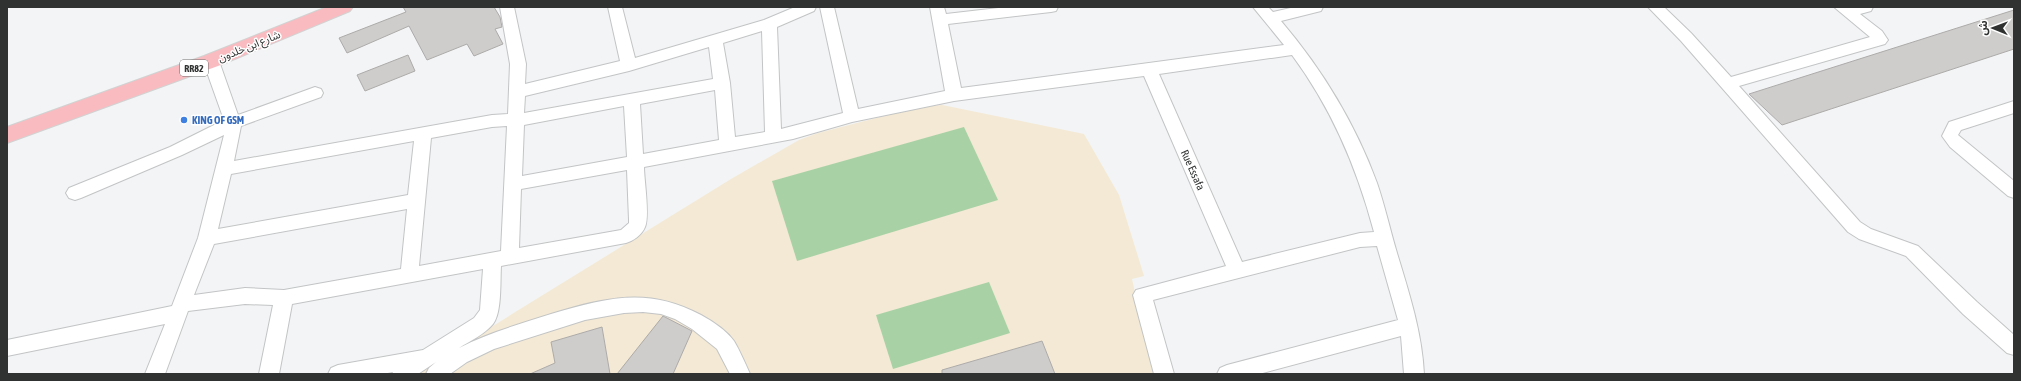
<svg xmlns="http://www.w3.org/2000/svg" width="2021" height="381" viewBox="0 0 2021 381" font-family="'Asap Condensed','Noto Sans Arabic',sans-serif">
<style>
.education{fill:#f4e9d4}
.green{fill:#a8d2a6}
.building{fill:#cecdcc;stroke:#adabaa}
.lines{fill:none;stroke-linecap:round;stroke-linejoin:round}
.minor-casing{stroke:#c2c4c5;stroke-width:2}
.major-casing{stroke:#d1d2d2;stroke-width:2}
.minor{fill:#fff;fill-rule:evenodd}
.major{fill:#fabbc0;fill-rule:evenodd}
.shop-dot{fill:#3f7fe0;stroke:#fff;stroke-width:1.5}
.labels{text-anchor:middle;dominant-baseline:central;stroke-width:3;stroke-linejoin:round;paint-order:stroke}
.shield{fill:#fff;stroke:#6e6f6f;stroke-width:1}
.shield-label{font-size:10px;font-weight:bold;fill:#303131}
.street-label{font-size:11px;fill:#303131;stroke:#fff}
.shop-label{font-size:11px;font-weight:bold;fill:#366cbe;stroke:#fff;text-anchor:start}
</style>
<rect width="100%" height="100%" fill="#f3f4f5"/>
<path class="education" d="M942,105l142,29 35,61 25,81 -12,3 21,95h-738l316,-195 68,-39 19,-7 101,-26z"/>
<g class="green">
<path d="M964,127l34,73 -201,61 -25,-80z"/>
<path d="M989,282l21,51 -117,36 -17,-54z"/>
</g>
<g class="building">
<path d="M403,7h91l6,10 2,10 -7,2 8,15 -29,12 -7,-12 -40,16 -18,-34 -62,27 -8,-15 67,-26z"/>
<path d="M2014,10v39l-232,76 -33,-31z"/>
<path d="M408,55l7,16 -50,20 -8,-16z"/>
<path d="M663,316l29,15 -19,43h-56z"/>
<path d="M602,327l8,47h-80l25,-11 -4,-21z"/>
<path d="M1042,341l13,33h-113v-4z"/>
</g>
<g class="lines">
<defs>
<g id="minor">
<path d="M500,7h14l12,57 -1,20 95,-23 -12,-54h14l13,51 129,-38 31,-13h21l-2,4 -37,16 4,102 62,-16 -23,-106h14l24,102 87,-18 -15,-84h14l2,7 61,-7h51l-2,4 -5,1 -103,12 13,64 323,-43 -31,-38h15l5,5 22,-5h28l-2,4 -40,10c40,47 74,102 96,162 8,23 13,47 20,70 12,40 25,79 27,121h-20l-3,-38 -142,38h-42l3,-6 7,-3 171,-45 -21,-74 -17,1 -207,53 21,74h-20l-21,-79 3,-5 90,-24 -82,-190 -190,25 -102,21 -59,17 -149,28c0,13 6,49 1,60 -3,8 -12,14 -19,16l-125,23c-1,15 1,47 -8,58 -8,10 -23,17 -34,24 29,-15 61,-24 92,-34 54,-16 97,-28 150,1 11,6 25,15 33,26 6,10 11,22 16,33h-20l-13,-25 -25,-20 -17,-10 -14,-5 -18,-2 -19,1 -39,7 -91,29 -27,13 -17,12h-24l3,-6 7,-6 -18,12h-26l1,-2 -11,2h-54l3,-6 7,-3 85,-15 51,-32 6,-8 3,-41 -191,35 -13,70h-20l14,-69 -28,-1 -57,7 -23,63h-20l20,-50 -158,32v-16l165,-34 26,-68 26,-103 -42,20 -101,43 -6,2 -6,-2 -3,-5 3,-5 101,-41 54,-27 -21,-59 3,-4 5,-2 5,2 3,4 19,54 77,-28 6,2 2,4 -2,4 -80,29 -7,35 258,-46 16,-1 2,-50zM762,31l3,101 -30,5 -5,-54 -7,-40zM709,47l4,32 -189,34 1,-17 104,-25zM1292,55c40,54 65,113 82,177l-14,1 -118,29 -83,-188zM715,90l4,50 -76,14 -3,-50zM624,106l3,51 -105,19 2,-51zM507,126l-6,125 -82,15 12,-128 61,-11zM414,141l-6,54 -190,34 13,-55zM627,170l2,50v3l-8,7 -102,18 2,-59zM407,209l-6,60 -117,21 -39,-2 -51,7 20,-51z"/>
<path d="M1648,7h16l27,26 40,44 139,-40 -36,-30h39l-2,4 -11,3 22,17 6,9 -3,4 -146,42 121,136 11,7 47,17 59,56 37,33v20l-7,-2 -44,-39 -57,-58 -47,-17 -11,-7 -167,-191z"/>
<path d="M2014,101v12l-53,17 -3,5 56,46v17l-6,-2 -58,-49 -8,-11 7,-14z"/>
</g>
<path id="major" d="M327,7h26l-3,4 -132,55 -211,77v-16l197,-71z"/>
</defs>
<use href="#minor" class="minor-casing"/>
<use href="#major" class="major-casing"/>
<use href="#minor" class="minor"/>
<use href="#major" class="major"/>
</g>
<circle class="shop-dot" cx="184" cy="120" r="4"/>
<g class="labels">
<rect class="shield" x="180" y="60" width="28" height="16" rx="3"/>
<g class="shield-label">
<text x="194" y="68">RR82</text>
</g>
<g class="street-label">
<text transform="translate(249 46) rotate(-22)">شارع ابن خلدون</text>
<text transform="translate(1193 170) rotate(66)">Rue Essafa</text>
</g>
<g class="shop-label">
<text x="192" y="120">KING OF GSM</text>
</g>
</g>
<rect width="2021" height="381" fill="none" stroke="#303131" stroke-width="16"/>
<g transform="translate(1993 28) rotate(271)" stroke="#ffffff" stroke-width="3" paint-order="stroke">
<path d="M0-3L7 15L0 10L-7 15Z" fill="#303131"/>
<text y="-6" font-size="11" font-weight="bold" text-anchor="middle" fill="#303131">ش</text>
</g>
</svg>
